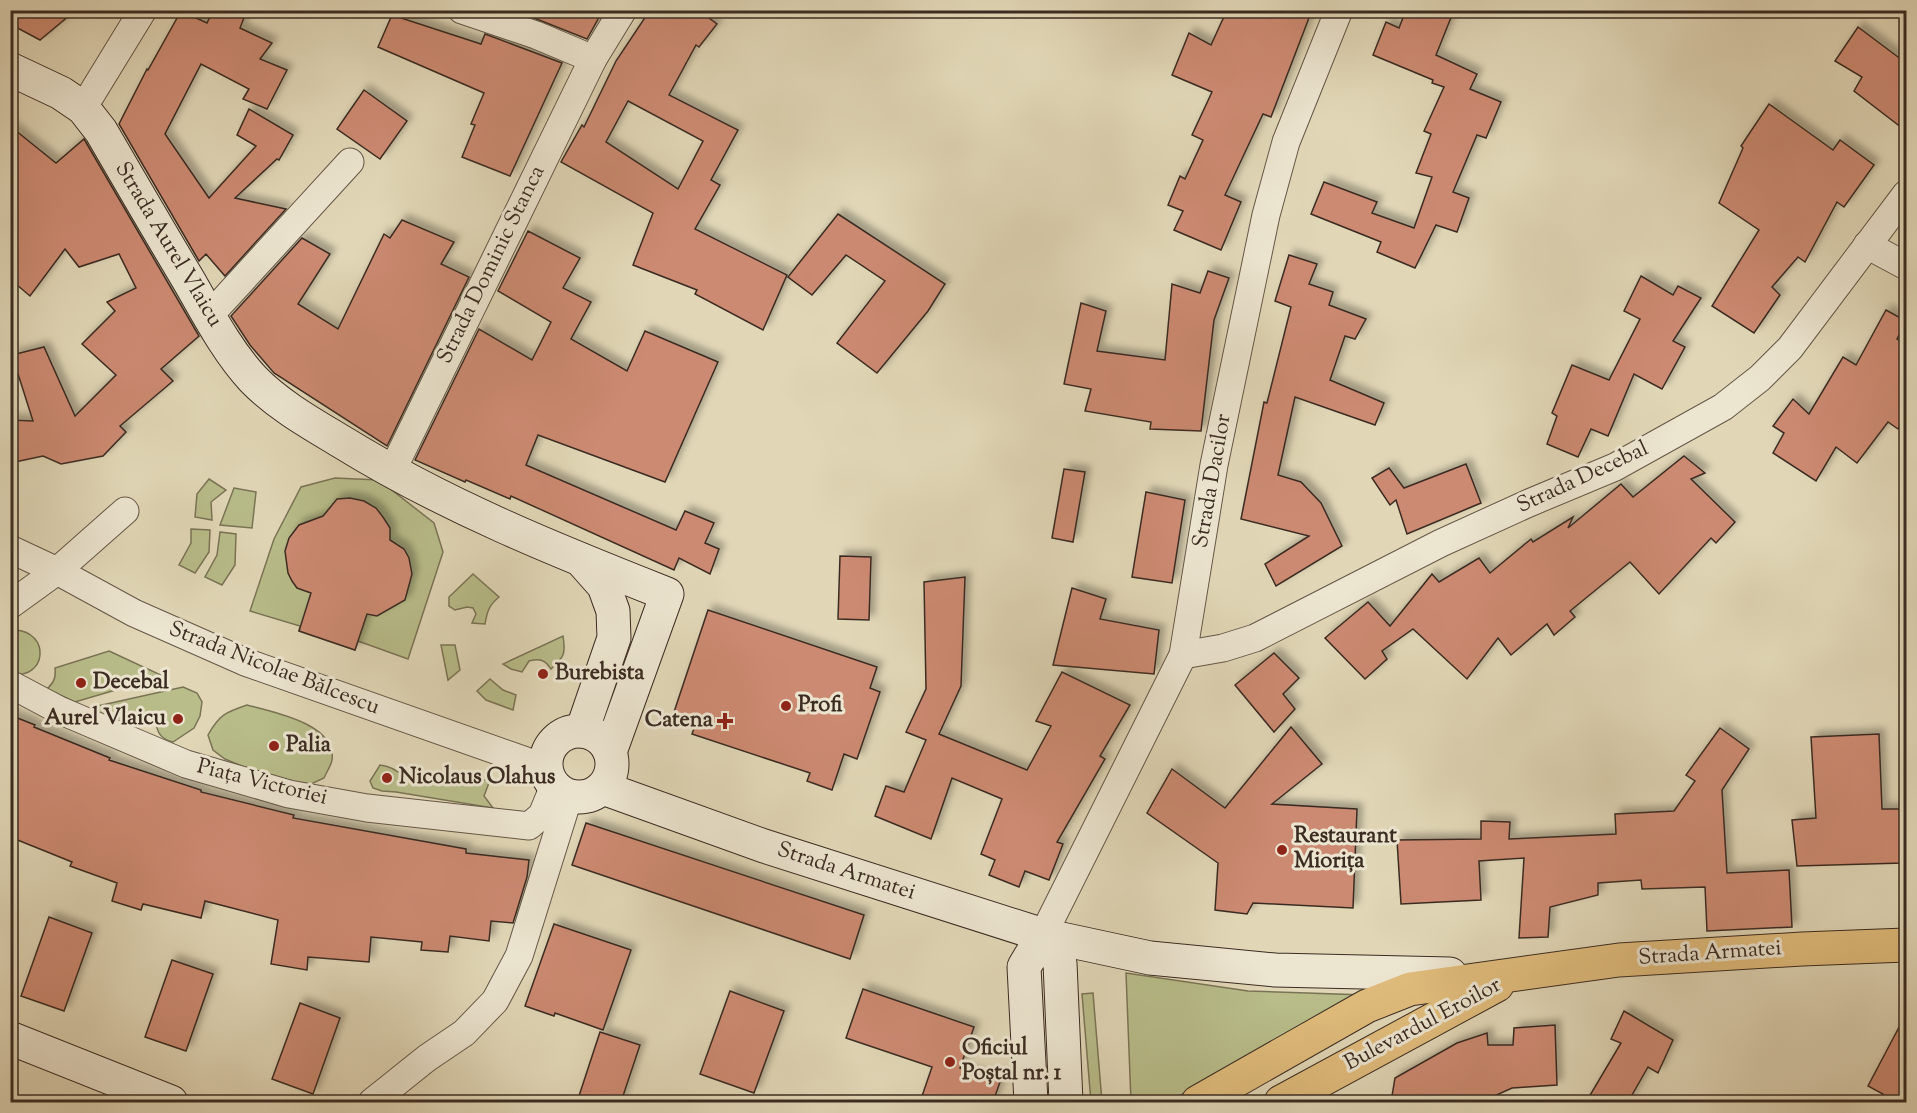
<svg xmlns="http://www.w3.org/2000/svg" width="1917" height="1113" viewBox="0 0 1917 1113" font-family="'Sorts Mill Goudy',serif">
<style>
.green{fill:#b8bd8a;stroke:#7a7456;stroke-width:1.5}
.building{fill:#cc8a72;stroke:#3b2c22;stroke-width:1.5;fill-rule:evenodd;filter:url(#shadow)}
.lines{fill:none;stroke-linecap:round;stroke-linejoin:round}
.street-casing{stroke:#645747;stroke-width:29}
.secondary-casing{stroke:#3b2c22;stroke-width:35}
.primary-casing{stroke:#3b2c22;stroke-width:35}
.street{stroke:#ece5d0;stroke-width:27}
.secondary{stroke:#ece5d0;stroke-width:33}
.primary{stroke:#e0bc7c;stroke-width:33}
.poi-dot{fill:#8f2418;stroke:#ece5d0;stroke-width:2}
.labels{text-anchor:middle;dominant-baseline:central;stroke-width:6;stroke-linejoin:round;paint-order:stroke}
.street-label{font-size:22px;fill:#3b2c22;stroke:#ece5d0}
.poi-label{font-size:22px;font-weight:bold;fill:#3b2c22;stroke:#ece5d0;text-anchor:start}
</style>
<defs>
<filter id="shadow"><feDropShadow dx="5.5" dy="-5.5" stdDeviation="3" flood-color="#0004"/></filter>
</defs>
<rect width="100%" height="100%" fill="#e1d7b7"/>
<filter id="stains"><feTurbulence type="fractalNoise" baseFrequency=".00333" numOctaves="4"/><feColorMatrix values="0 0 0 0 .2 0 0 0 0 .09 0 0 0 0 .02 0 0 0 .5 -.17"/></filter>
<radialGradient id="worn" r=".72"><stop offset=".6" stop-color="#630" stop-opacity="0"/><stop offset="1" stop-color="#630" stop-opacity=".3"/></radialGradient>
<g class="green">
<path d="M335,478l44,2 55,43 9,29 -35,107 -50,-18 -3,9 -56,-19 1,-5 -50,-15 24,-72 27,-52z"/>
<path d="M209,479l17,11 -15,12 1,18 -17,-3 2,-23z"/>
<path d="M234,488l22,4 -4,36 -32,-3z"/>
<path d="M191,529l19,1 -1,22 -14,21 -16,-8 12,-22z"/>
<path d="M220,532l16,2 -1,31 -13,20 -17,-8 12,-22z"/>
<path d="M473,574l26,23c-10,8 -12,15 -14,27l-13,-1 4,-9 -3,-6 -6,-1 -12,3 -6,-4v-9z"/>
<path d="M15,630c36,2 32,50 -4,44l-1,-43z"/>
<path d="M563,636c3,18 1,21 -12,33 -6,-9 -11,-11 -22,-8l-7,11 -11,-3 -8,-5z"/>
<path d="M441,645h14l5,25 -12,10z"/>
<path d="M109,651l54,25 -88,26 -28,-13c7,-7 9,-11 8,-21z"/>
<path d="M490,679l13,11 13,5 -3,15 -27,-10 -9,-9z"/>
<path d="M183,687l14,6 5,9 -2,14 -6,12 -21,14c-11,-3 -16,-8 -17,-20 -20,-17 -30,0 -50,-3 -7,-1 -15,-7 -22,-10z"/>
<path d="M247,705c26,7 90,19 85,55 -1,6 -6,13 -8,18l-15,7 -41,-8 -43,-18 -12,-9 -5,-15c11,-20 18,-23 39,-30z"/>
<path d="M380,765c10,1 17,5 25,12l85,3 -6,16 9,12 -97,-16 -14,-1 -9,-3 -3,-7z"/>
<path d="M1126,973l122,18 116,4 -196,107h-37z"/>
<path d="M1093,993l9,109h-11l-9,-108z"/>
</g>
<g class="building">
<path d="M10,10h66l-36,30 -30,-16z"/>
<path d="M213,10h34l-7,18 32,15 -12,16 27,11 -20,39 -24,-10 6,-10 -48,-25 -36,70 44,64 47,-52 -19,-11 12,-26 44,26 -14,25 -2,-1 -42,39 51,11 -61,67 -19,-22 -7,7 -80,-137 28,-55 1,1 33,-59 26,12z"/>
<path d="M538,10h65l-16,29 -53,-21z"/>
<path d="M650,10h48l19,14 -18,23 -3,-2 -27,50 69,35 -27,50 9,5 -25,44 92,46 -24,55 -68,-36 2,-4 -64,-25 20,-52 -92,-51 21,-37 2,2 32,-66zM628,101l75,40 -25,48 -72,-47z"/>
<path d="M1227,10h85l-41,107 -8,-3 -38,81 16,7 -20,48 -47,-20 9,-19 -15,-6 12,-29 5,3 18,-39 -11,-5 20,-43 -40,-17 17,-42 22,12z"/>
<path d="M1406,10h48l-18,45 41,19 -7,15 31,13 -15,36 -9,-3 -24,57 16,6 -12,34 -21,-7 -21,43 -38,-16 4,-10 -70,-28 13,-32 53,20 -5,11 42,15 18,-51 -16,-4 15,-39 -7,-3 20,-44 -12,-4 1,-3 -60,-25 13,-33 13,6z"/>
<path d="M392,15l89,29 4,-10 77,29 -52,113 -48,-19 13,-32 -4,-1 13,-31 -106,-46z"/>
<path d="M1858,27l48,36v68l-52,-40 8,-14 -27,-16z"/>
<path d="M364,90l43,31 -27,38 -43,-30z"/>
<path d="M1769,104l64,46 7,-10 34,25 -30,42 -7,-5 -32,60 -7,-5 -26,30 8,8 -26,38 -42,-27 47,-76 -40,-27 24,-55 -2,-2z"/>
<path d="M10,126l46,37 28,-24 115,197 -38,33 12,12 -53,45 6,6 -23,24 -42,8 -18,-8 -33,7v-43l23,1 -21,-66 32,-8 31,69 41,-41 -34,-31 33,-33 -8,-9 29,-14 -17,-34 -40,13 -14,-18 -35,47 -20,-17z"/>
<path d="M838,214l107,70 -17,27 -51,62 -40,-30 48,-62 -39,-26 -34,40 -24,-18z"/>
<path d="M402,220l52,22 -13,22 28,13 -82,169 -113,-73 -24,-28 -19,-29 71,-78 28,16 -32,50 40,25 46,-95 6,4z"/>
<path d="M528,231l52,27 -17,30 28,14 -20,37 56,32 18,-40 73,31 -53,120 -127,-47 -12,30 150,65 9,-19 29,12 -9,20 14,6 -9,25 -31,-16 -5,12 -163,-74 -1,3 -44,-19 -1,2 -50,-22 64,-131 53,31 19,-38 -53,-31z"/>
<path d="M1289,255l28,9 -8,20 24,8 -4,13 37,14 -11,20 -10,-3 -15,44 54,23 -9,22 -80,-28 -17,78 23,7 20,21 21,43 -66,40 -11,-22 44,-28 -68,-17 23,-117 3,1 24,-96 -16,-6z"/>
<path d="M1208,271l21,7 -15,42 -13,111 -51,-2 1,-7 -66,-11 6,-22 -27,-5 17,-81 25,8 -9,40 68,9 7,-76 28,9z"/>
<path d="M1641,276l32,19 5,-9 23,12 -28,43 12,6 -23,42 -28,-15 -26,62 -17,-7 -13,28 -31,-13 10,-28 -5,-3 20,-48 37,15 31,-61 -16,-8z"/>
<path d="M1886,310l20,11 -9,18 9,6v72l-8,12 -10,-7 -31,41 -21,-16 -20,34 -43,-28 11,-20 -11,-7 20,-27 16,15 34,-57 13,8z"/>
<path d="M1684,456l21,17 -14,6 44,43 -19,21 -5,-5 -52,56 -29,-32 -60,49 5,6 -21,18 -7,-11 -36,31 -13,-17 -31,41 -54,-50 -31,22 5,8 -22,20 -40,-41 43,-36 22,24 42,-52 7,8 40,-24 11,15 41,-34 2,3 40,-25 -5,11 53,-44 12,13z"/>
<path d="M1466,464l15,39 -74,31 -11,-34 -6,5 -18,-27 17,-10 15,20z"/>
<path d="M1064,469l21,3 -12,70 -21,-4z"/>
<path d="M1146,492l39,8 -13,83 -40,-6z"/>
<path d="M350,498l14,3 12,7 7,9 7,11v12l14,9 5,9 3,16 -7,26 -28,16 -10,-2 -12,36 -56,-19 12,-38 -14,-5 -5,-7 -4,-8 -3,-22 4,-13 10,-13 24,-9 14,-17z"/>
<path d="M840,556l31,1 -2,63 -31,-1z"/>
<path d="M965,577l-4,109 -22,48 88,36 24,-44 -15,-5 26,-49 68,33 -30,51 5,3 -48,83 6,2 -14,36 -24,-9 -6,16 -30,-12 6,-15 -14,-6 21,-55 -50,-21 -21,61 -56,-23 11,-30 18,6 22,-52 -20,-8 20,-43 -2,-107z"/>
<path d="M1072,588l34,11 -6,20 59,11 -5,44 -101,-9z"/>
<path d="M708,610l169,57 -7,21 10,4 -23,67 -13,-5 -12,36 -25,-9 3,-8 -118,-39 5,-14 -23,-8z"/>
<path d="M1274,653l25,25 -16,16 12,15 -21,23 -39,-47z"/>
<path d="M10,715l25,10 -1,2 76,31 -1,2 92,30v2l93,23 -1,3 173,31v4l63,7 -2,17 -14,46 -22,-2 -2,20 -39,-5 -2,16 -27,-2 1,-8 -51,-5 -2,25 -61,-5 -1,13 -36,-6 7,-44 -73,-19 -4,17 -58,-14 -2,6 -29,-9 5,-18 -47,-17 2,-4 -62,-25z"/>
<path d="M1291,727l31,37 -50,40 85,5 -4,99 -100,-5 -6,11 -32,-4 3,-47 -71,-50 25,-44 53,39z"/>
<path d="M1720,728l29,21 -27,41 5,83 62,-3 3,57 -85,4 -2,-44 -63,2 -1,-9 -43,3v12l-48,12 -2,30 -29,1 5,-80 -45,3 2,39 -80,4 -4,-64 84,-1v-18l29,1 -1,17 107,-5 -1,-20 59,-3 21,-30 -9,-6z"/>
<path d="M1879,734l3,75h20l1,54 -106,3 -5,-46 24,-2 -5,-81z"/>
<path d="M586,823l278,92 -14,44 -278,-94z"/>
<path d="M49,917l43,16 -28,78 -43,-15z"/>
<path d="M554,924l77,26 -28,80 -48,-17 -1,3 -29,-10z"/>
<path d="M172,960l41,14 -27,77 -41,-14z"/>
<path d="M863,989l111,38 -14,41 40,14 -7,20h-73l12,-35 -86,-29z"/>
<path d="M730,991l54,20 -30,82 -54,-19z"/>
<path d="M300,1003l40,15 -27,76 -41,-15z"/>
<path d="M1624,1011l49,29 -15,33 -10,-6 -20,35h-42l35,-59 -10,-4z"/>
<path d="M1906,1014v88h-27l4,-8 -15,-8z"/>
<path d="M1555,1025l2,60 -45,3 -31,14h-90l4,-24 62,-35 30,-10 1,12h25l1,-17z"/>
<path d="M600,1032l40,13 -19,57h-44z"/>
</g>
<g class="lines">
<defs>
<g id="street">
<path d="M462,10l74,25 57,24"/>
<path d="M83,108l60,-98"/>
<path d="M1867,245l39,21"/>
<path d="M209,316l141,-154"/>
<path d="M392,471l201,-412 30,-49"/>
<path d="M10,549l47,22 77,42 111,49 301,106"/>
<path d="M10,605l47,-34 68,-60"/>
<path d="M1183,655l40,-7 32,-10 186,-95 88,-40 86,-36 108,-60 37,-29 30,-30 116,-154"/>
<path d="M10,684l49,26 127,54 103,30 78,14 162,18 13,-11 12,-29"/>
<path d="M1043,935l140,-280 31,-190 52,-250 20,-73 53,-132"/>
<path d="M372,1102l55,-44 37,-25 31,-32 24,-45 50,-160"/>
</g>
<g id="secondary">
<path d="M10,69l51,24 22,15 18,23c29,50 58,100 88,150 19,33 38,70 64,98 25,26 59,45 89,63 102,63 213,108 325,152l-57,158"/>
<path d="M581,560l23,26 9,25 1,27 -32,93"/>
<circle cx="579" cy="764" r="33"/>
<path d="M603,788l161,58 279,89 107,23 125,12 175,4"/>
<path d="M1043,935l17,28 6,139"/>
<path d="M10,1038l161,64"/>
<path d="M1031,1102l-7,-135 19,-32"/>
</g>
<g id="primary">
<path d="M1198,1102l169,-96 43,-17 209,-29 183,-11 104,-4"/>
<path d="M1281,1102l216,-117"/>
</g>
</defs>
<use href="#street" class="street-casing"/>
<use href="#secondary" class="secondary-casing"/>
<use href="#primary" class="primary-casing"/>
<use href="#street" class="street"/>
<use href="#secondary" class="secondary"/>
<use href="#primary" class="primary"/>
</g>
<g class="poi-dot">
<circle cx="543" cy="674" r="6"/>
<circle cx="81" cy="683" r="6"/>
<circle cx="786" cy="706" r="6"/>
<circle cx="178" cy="719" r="6"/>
<path d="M722 712h6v6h6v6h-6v6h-6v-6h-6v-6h6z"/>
<circle cx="274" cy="746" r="6"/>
<circle cx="387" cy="778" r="6"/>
<circle cx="1282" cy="850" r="6"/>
<circle cx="950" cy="1062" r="6"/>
</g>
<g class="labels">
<g class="street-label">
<text transform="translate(168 245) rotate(59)">Strada Aurel Vlaicu</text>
<text transform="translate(492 265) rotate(-64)">Strada Dominic Stanca</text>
<text transform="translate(1583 478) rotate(-25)">Strada Decebal</text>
<text transform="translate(1213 481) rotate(-80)">Strada Dacilor</text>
<text transform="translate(274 669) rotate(21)">Strada Nicolae Bălcescu</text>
<text transform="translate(262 783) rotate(14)">Piața Victoriei</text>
<text transform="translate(846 872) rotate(18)">Strada Armatei</text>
<text transform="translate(1710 954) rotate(-4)">Strada Armatei</text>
<text transform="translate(1423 1025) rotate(-28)">Bulevardul Eroilor</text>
</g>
<g class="poi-label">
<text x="555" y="674">Burebista</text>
<text x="93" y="683">Decebal</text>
<text x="798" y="706">Profi</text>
<text x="166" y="719" text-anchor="end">Aurel Vlaicu</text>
<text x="713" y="721" text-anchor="end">Catena</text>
<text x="286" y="746">Palia</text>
<text x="399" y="778">Nicolaus Olahus</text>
<text x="1294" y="837">Restaurant<tspan x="1294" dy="25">Miorița</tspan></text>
<text x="962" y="1049">Oficiul<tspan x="962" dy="25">Poștal nr. 1</tspan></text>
</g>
</g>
<rect width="1917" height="1113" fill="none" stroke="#e1d7b7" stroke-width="36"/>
<rect x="12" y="12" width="1893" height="1089" fill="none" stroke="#3b2c22" stroke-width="3"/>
<rect x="18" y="18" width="1881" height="1077" fill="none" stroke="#3b2c22" stroke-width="1.5"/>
<rect width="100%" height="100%" filter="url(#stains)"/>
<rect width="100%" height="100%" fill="url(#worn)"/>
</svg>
